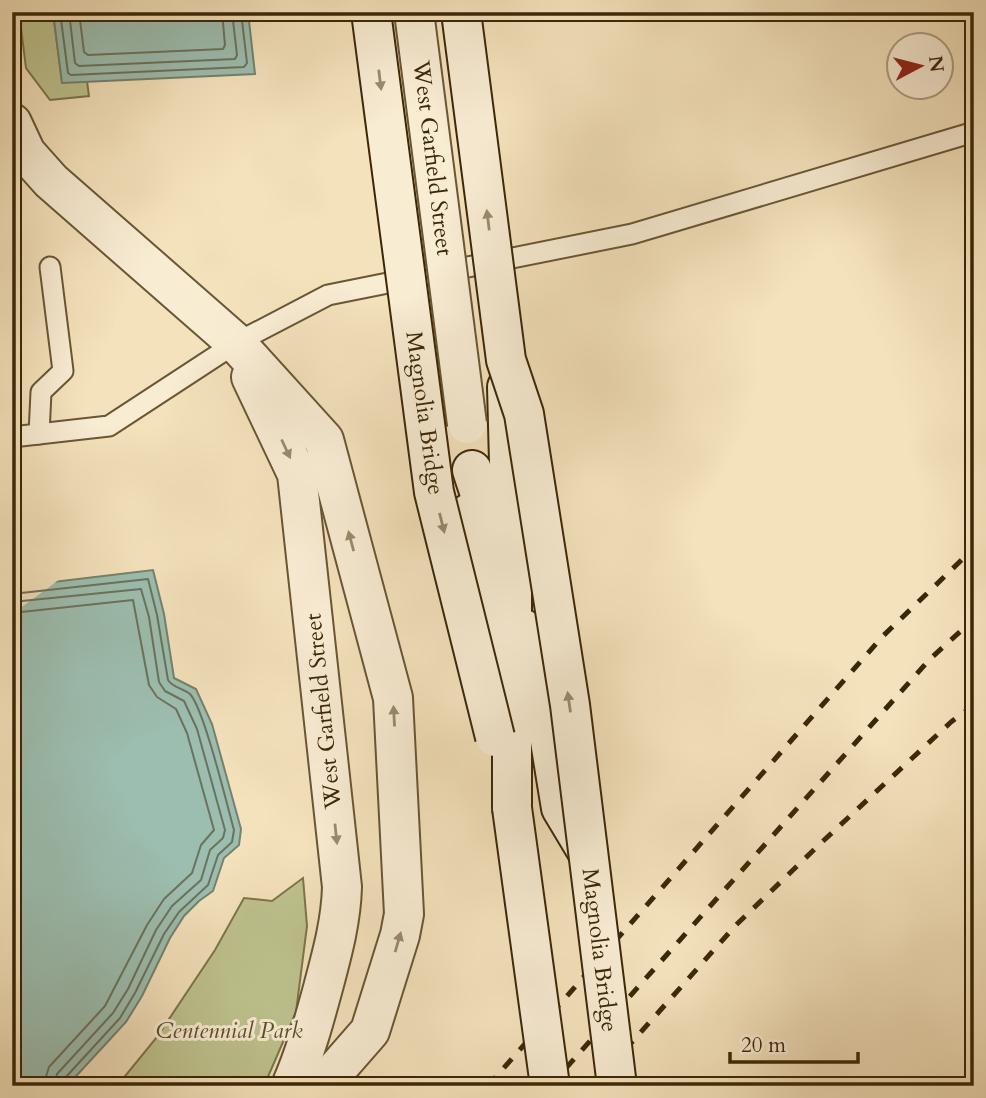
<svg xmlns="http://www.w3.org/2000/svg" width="986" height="1098" viewBox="0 0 986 1098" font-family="Cardo,serif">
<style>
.green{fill:#bec38f;stroke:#7c754b;stroke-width:2}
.water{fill:#9cbeb0;stroke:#75826c;stroke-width:2}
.pier{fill:#f4e2bc}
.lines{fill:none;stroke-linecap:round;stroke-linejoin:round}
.shore{stroke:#6c725c;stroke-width:2}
.lane-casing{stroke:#695634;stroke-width:23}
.street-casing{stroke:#695634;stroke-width:42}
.secondary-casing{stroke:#3b2707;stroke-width:42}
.lane{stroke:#f8ecd3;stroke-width:19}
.street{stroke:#f8ecd3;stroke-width:38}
.secondary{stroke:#f8ecd3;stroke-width:38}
.rail{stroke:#3b2707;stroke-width:5;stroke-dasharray:12 12;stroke-linecap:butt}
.street-bridge-casing{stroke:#695634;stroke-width:42;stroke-linecap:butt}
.secondary-bridge-casing{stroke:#3b2707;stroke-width:42;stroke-linecap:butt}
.street-bridge{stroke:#f8ecd3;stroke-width:38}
.secondary-bridge{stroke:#f8ecd3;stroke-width:38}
.oneway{fill:#9a8a6d}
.labels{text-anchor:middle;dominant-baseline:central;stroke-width:6;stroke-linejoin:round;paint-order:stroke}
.street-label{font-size:23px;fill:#3b2707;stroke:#f8ecd3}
.park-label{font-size:23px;font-style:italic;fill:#5c4e29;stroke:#f8ecd3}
</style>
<rect width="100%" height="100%" fill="#f4e2bc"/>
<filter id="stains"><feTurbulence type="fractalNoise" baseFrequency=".00286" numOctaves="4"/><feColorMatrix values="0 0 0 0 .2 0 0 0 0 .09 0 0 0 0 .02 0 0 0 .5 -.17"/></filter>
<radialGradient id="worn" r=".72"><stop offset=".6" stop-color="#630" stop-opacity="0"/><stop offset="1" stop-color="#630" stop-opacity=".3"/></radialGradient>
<g class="green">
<path d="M19,12h34l9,70 25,-1 2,15 -39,4 -24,-32z"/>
<path d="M303,878l4,48 -11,86 -32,74h-147l40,-49 58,-87 29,-52 28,3z"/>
</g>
<g class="water">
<path d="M53,12h195l7,62 -193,9z"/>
<path d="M153,570l11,44 10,64 22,11 16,35 29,105 -2,16 -15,13 -11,33 -14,10 -15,15 -14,22 -28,58 -16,26 -59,64h-55v-499z"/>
</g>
<path class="pier" d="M61,578l-13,10 -36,26v-31z"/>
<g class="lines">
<g class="shore">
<path d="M60,12l8,61 3,2 173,-8 3,-4 -6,-51"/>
<path d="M69,12l6,51 4,3 156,-7 2,-4 -5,-43"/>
<path d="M79,12l5,40 4,3 135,-6 2,-4 -3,-33"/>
<path d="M12,594l136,-15 9,36 11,65c5,8 15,8 22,14 14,15 37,111 44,136l-2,12 -14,13 -10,30 -29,27 -15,22 -29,59 -15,25 -55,60 -2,8"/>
<path d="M12,602l129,-13 8,28 10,65 6,9 19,10 13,28 28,101 -2,8 -13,12 -9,30 -29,26 -16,24 -28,59 -15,24 -56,61 -3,12"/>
<path d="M12,613l121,-13 16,85 8,12 19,12 11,24 27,97 -13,15 -9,28 -28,26 -17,26 -42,81 -56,61 -6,19"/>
</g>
<defs>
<g id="lane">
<path d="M39,434l2,-42 22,-21 -13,-104"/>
<path d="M12,437l97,-11 127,-83 92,-48 304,-61 342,-102"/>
</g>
<g id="street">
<path d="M12,123l14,30 25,28 185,162 88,97 69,258 11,216 -4,21 -30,96 -48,55"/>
<path d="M251,377l46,97 45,413c-1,35 -10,67 -19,101 -9,33 -18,66 -32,98"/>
</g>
<g id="secondary">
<path d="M507,387l5,188v233"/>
<path d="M472,470l28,85"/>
<path d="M469,513l15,128"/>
<path d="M524,629l16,51 21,128 27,45"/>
</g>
</defs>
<use href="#lane" class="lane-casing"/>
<use href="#street" class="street-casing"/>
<use href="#secondary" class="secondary-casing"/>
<use href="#lane" class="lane"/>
<use href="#street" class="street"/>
<use href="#secondary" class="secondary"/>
<g class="rail">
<path d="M488,1086l394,-449 92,-89"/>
<path d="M550,1086l380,-427 44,-40"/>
<path d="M593,1086l143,-161 85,-82 130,-121 23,-17"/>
</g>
<defs>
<path id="street-bridge" d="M414,12l53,412"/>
<g id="secondary-bridge">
<path d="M371,12l63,480 61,245"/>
<path d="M461,12l45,348 18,54 46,291 47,381"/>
<path d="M512,808l38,278"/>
</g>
</defs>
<use href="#street-bridge" class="street-bridge-casing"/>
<use href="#secondary-bridge" class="secondary-bridge-casing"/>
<use href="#street-bridge" class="street-bridge"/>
<use href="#secondary-bridge" class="secondary-bridge"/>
</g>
<defs><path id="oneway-solid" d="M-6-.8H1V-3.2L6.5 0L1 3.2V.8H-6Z" transform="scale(1.75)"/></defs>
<g class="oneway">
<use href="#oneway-solid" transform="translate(380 80) rotate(83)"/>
<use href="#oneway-solid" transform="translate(488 220) rotate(-97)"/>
<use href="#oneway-solid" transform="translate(286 449) rotate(65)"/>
<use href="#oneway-solid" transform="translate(442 523) rotate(76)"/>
<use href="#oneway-solid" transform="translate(351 541) rotate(-105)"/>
<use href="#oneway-solid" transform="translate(569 702) rotate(-98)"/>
<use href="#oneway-solid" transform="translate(394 716) rotate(-93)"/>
<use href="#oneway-solid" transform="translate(336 834) rotate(84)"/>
<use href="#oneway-solid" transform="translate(398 942) rotate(-74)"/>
</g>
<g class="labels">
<g class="street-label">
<text transform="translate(433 158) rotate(83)">West Garfield Street</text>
<text transform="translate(425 413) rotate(82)">Magnolia Bridge</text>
<text transform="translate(323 711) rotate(-96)">West Garfield Street</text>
<text transform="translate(600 950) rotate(83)">Magnolia Bridge</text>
</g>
<g class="park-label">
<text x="229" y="1030">Centennial Park</text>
</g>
</g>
<rect width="986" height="1098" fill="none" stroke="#f4e2bc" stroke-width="42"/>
<rect x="14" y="14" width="958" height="1070" fill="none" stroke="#3b2707" stroke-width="3.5"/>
<rect x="21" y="21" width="944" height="1056" fill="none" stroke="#3b2707" stroke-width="2"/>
<g transform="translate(920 66) rotate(83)"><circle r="33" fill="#f8ecd3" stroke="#ac9d81" stroke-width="2"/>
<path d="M0-5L12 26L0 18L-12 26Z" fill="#8f2418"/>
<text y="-10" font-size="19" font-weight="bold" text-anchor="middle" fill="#3b2707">N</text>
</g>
<path d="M730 1052v10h128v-10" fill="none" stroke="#3b2707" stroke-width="3.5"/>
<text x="741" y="1052" font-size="21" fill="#3b2707" stroke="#f8ecd3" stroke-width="5" paint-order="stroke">20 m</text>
<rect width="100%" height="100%" filter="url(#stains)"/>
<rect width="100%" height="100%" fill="url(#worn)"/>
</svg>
